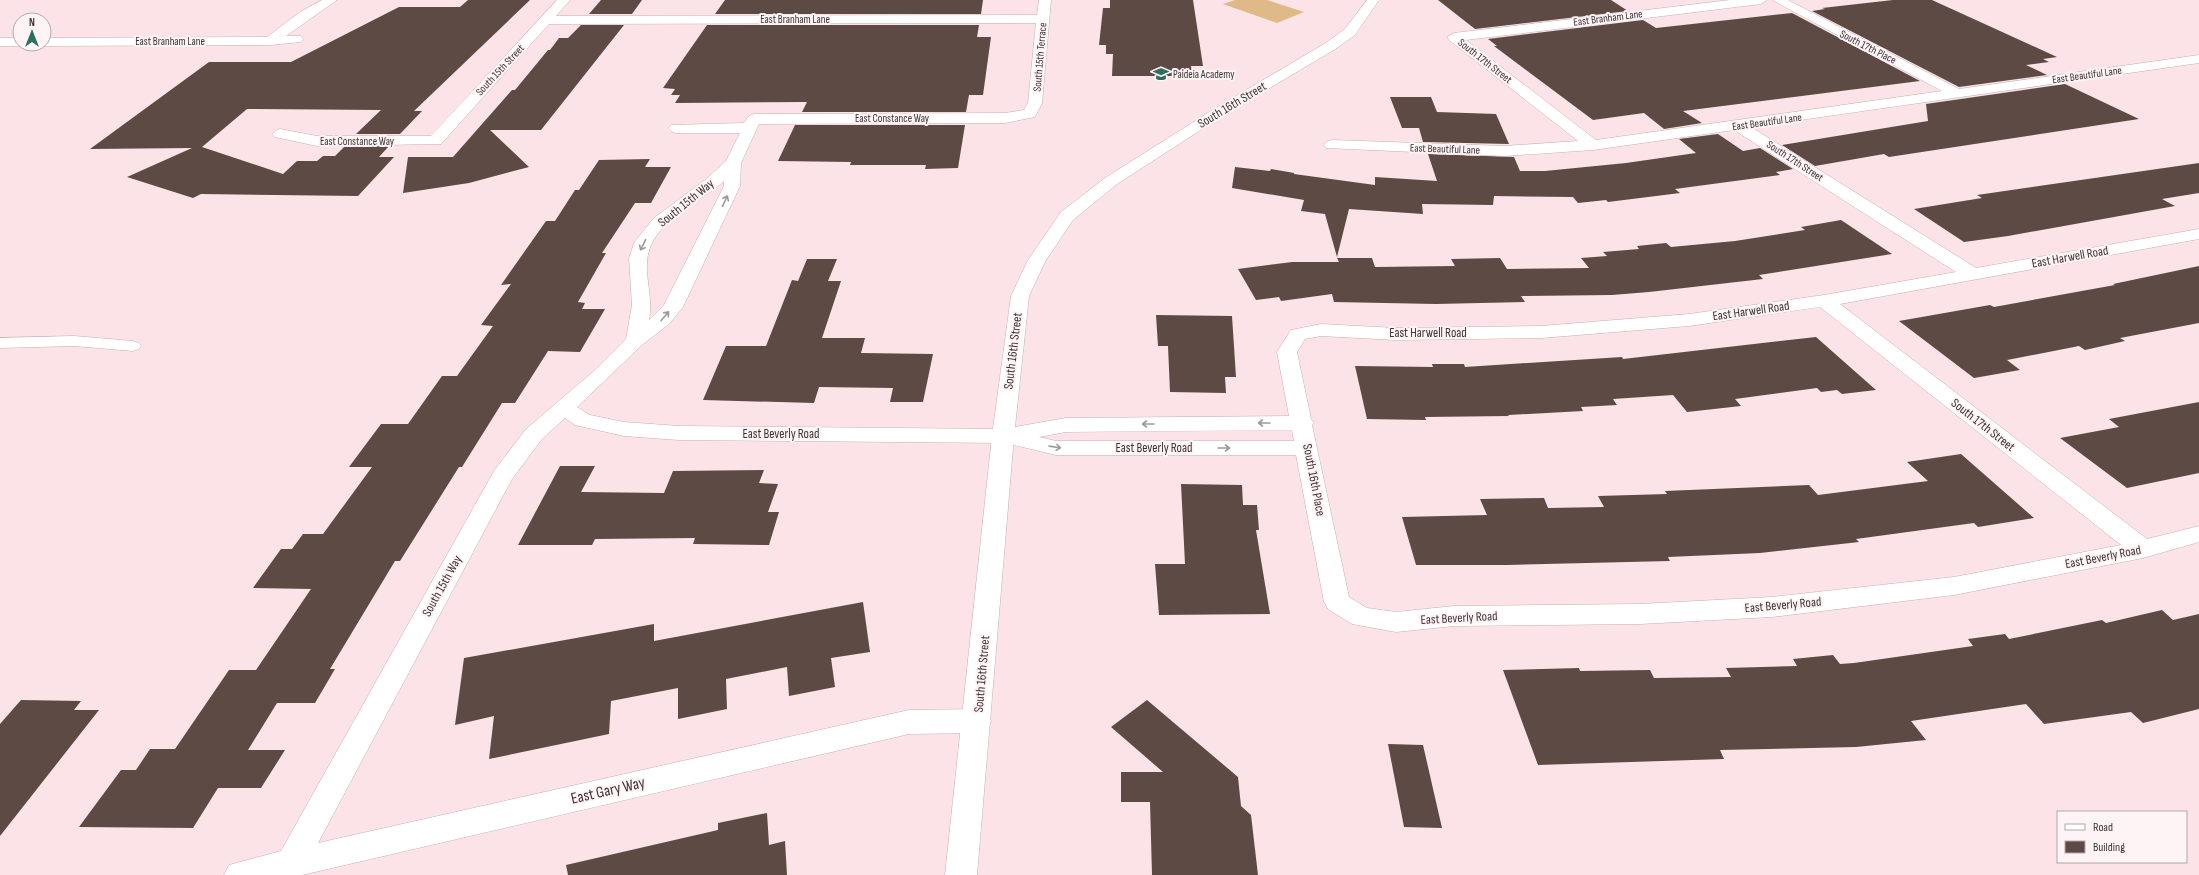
<svg xmlns="http://www.w3.org/2000/svg" width="2199" height="875" viewBox="0 0 2199 875" font-family="'Sofia Sans Condensed',sans-serif">
<style>
.green{fill:#dfb987}
.building{fill:#5d4a44}
.lines{fill:none;stroke-linecap:round;stroke-linejoin:round}
.service-casing{stroke:#c7afb3;stroke-width:1}
.minor-casing{stroke:#c7afb3;stroke-width:1}
.secondary-casing{stroke:#c7afb3;stroke-width:1}
.service{fill:#fff;fill-rule:evenodd}
.minor{fill:#fff;fill-rule:evenodd}
.secondary{fill:#fff;fill-rule:evenodd}
.oneway{stroke:#9e999a}
.labels{text-anchor:middle;dominant-baseline:central;stroke-width:4;stroke-linejoin:round;paint-order:stroke}
.far-street-label{font-size:11px;fill:#3c3335;stroke:#fef4f6}
.far-poi-label{font-size:11px;fill:#3c3335;stroke:#fef4f6;text-anchor:start}
.street-label{font-size:13px;fill:#3c3335;stroke:#fef4f6}
.near-street-label{font-size:16px;fill:#3c3335;stroke:#fef4f6}
</style>
<rect width="100%" height="100%" fill="#fbe3e7"/>
<path class="green" d="M1235,0h32l37,12 -27,11 -54,-19z"/>
<g class="building">
<path d="M468,0h62l-116,111h8l-22,23h-44l25,-24 -134,-1 -45,38 81,27 14,-13h20l6,-5h12l9,-9 45,-1 -10,11h15l-36,39 -157,-2 -8,4 -66,-21 65,-29 -102,1 119,-87h82l108,-55h61z"/>
<path d="M601,0h41l-10,14h-43z"/>
<path d="M725,0h258l-2,14h-266z"/>
<path d="M1110,0h83l10,66h-12l1,10h-80l1,-22h-7v-9h-7l4,-37h7z"/>
<path d="M1438,0h173l17,11 -153,18z"/>
<path d="M1893,0h39l125,57 -14,2 6,3 -23,3 21,10 -88,12 -147,-76 13,-2 -3,-1z"/>
<path d="M1792,13l128,68 -237,30 19,12 -38,6 -20,-16 -51,7 -99,-74h3l-9,-7 155,-19 13,8z"/>
<path d="M581,25h43l-83,105h-51l39,37 -60,16 -66,10 5,-36h45l59,-67h3l33,-40h2l9,-12h9z"/>
<path d="M707,25h272l-2,12h14l-8,58h-14l-3,17h-164l5,-10 -132,1 5,-8h-9l4,-6 -12,-1z"/>
<path d="M2065,84l74,35 -250,38 -5,-3 -69,12 -33,-21 146,-24 -2,-17z"/>
<path d="M1390,97h41l6,15 59,2 13,30 -86,-2 -4,-14h-17z"/>
<path d="M795,125h170l-7,43 -33,1 1,-4h-76l1,-3 -73,-1z"/>
<path d="M1718,134l25,17 17,-3 33,21 -17,3 4,3 -105,14 5,4 -72,9 -2,-2 -28,3 -5,-6 -79,-1 -1,9 -71,-1 1,10 -74,-5 -12,48 -12,-43 -24,-3 3,-11 -72,-12 3,-21 35,4 1,-2 23,4v1l81,11v-8l62,4 -9,-27 86,3 6,14h25l81,-8 70,-10 -17,-14z"/>
<path d="M650,159l-5,8h26l-20,36h-16l-33,50h4l-28,49 7,1 -3,6h23l-25,43 -32,-1 -33,52h-13l-40,64h-3l-59,94h-5l-65,108h5l-20,34h-38l-29,47h37l-24,38h-43l-25,40 -114,-1 42,-57h15l14,-21h25l54,-79h27l55,-81 -58,-1 28,-39h11l11,-15h20l49,-67h-23l32,-43h27l34,-48h15l36,-50 -12,-1 30,-41 -10,1 45,-64h9l20,-31h4l20,-30z"/>
<path d="M2199,163v30l-37,6 13,7 -167,30 -44,6 -50,-33 68,-11 -5,-3z"/>
<path d="M1841,220l51,34 -133,21 4,4 -114,13 -37,3 -91,1 4,6 -89,2 -102,-2 -2,-8 -51,7 -2,-4 -23,3 -18,-31 54,-7h47l-2,-4h35l3,9 80,-1 -4,-7 49,-1 7,11 82,-1 -8,-10 26,-2 -4,-4 36,-3 -2,-3 29,-3 5,4 64,-6 70,-11 -4,-3z"/>
<path d="M807,259h30l-9,22h13l-19,57h43l-4,15 72,1 -10,48h-33l3,-14 -74,-1 -5,16 -111,-3 23,-54h40l26,-66 6,1z"/>
<path d="M2199,266v57l-79,15 5,3 -40,9 -6,-4 -72,14 13,10 -46,8 -75,-57 91,-16 4,2 121,-22 -2,-1z"/>
<path d="M1156,315l76,1 4,61h-11l1,16 -56,-1 -2,-46h-10z"/>
<path d="M1816,337l60,53 -34,4 -5,-4 -16,2 -4,-4 -82,11 6,7 -54,6 -14,-17 -60,4 4,6 -36,2 2,4 -75,4 1,1 -84,1 1,3 -59,-1 -12,-53 78,1 -1,-3h32l1,3 157,-10 1,2z"/>
<path d="M2199,402v71l-72,15 -67,-50 59,-11 -10,-8z"/>
<path d="M1961,454l73,64 -56,9 -4,-4 -118,16 3,3 -99,11 -92,4 2,4 -164,4h-90l-14,-48 85,-2 -7,-16 64,-1 4,10 56,-1 -6,-11 69,-2 -2,-3 144,-6 9,10 110,-14 -21,-19z"/>
<path d="M560,466h35l-14,26 83,1 9,-22 91,-1 -5,13 19,1 -10,28h11l-10,33 -76,-1 2,-6 -100,1 -3,6h-74z"/>
<path d="M1181,484l61,1 1,20h14l2,25h-3l14,84 -111,1 -4,-51h30z"/>
<path d="M863,602l7,50 -39,6 4,29 -46,9 -2,-29 -61,12 1,30 -49,10v-31l-67,13 -2,33 -120,25 5,-43 -39,9 9,-67 190,-34v17z"/>
<path d="M2162,610l11,10 26,-6v95l-56,14 -12,-11 -87,12 -18,-20 -115,17 15,19 -70,7 -136,3 4,9 -186,6 -35,-95 76,-2 1,3 70,-1 4,8 77,-1 -5,-9 71,-2 -4,-7 40,-4 7,9 14,-1 119,-17 -5,-7 37,-5 4,5 93,-19 4,3z"/>
<path d="M21,700l60,1 -7,9h25l-99,126v-112z"/>
<path d="M1147,700l91,77 3,29 10,9 7,60h-106l-2,-73h-29v-30h42l-52,-45z"/>
<path d="M1388,744l35,1 19,83 -38,-1z"/>
<path d="M767,813l2,32 16,-4 2,34h-219l-2,-10 152,-35v-7z"/>
</g>
<g class="lines">
<defs>
<path id="service" d="M74,336l59,5 6,2 2,3 -2,3 -6,2 -59,-5 -74,2v-10z"/>
<g id="minor">
<path d="M322,0h15l-51,36h15l2,3 -2,3 -31,3 -226,1 -5,-2h5v-6l223,-1 33,-25z"/>
<path d="M557,0h13l-14,16 481,-1 2,-15h12l-9,103 -7,14 -30,6 -246,1 -18,39 -1,23 -57,121 -14,17 -27,21 -65,62 13,8 34,7 55,4 324,3 63,-11 223,-2 -12,-64 14,-22 30,-6 75,4 145,-2 148,-12 135,-19 132,-23 -222,-142 -141,20 -89,6 -178,-8 -2,-3 2,-3 6,-2 172,6 74,-5 -129,-101 -2,-3 7,-4 276,-33h37l-6,4 -295,36 130,100 346,-49 -170,-91h16l171,89 240,-34v8l-448,64 225,141 223,-39v10l-359,65 307,235 52,-13v16l-56,16 -189,37 -182,22 -132,7 -186,2 -58,6 -44,-8 -24,-15 -4,-7 -28,-147h-240l-50,-12 -327,-3 -55,-4 -49,-11 -10,-7 -23,21 -30,40 -194,364 591,-133 68,-1 10,4 4,8 -4,8 -10,4 -68,1 -607,141h-78l5,-10 52,-14 213,-380 32,-42 69,-59 31,-31 6,-34 -3,-47 6,-17 19,-23 51,-38 21,-19 14,-28h-64l-5,-2 -3,-3 3,-3 73,-2 5,-7 5,-2 251,-1 19,-3 4,-7 8,-80 -487,1 -108,120 -124,2 -42,-9 -3,-3 3,-3 5,-2 37,7h114zM724,181v5l-60,119 -15,15c4,-20 -3,-38 -2,-57 1,-40 52,-59 77,-82zM1820,307l301,238 -167,32 -182,20 -132,7 -186,2 -58,6 -29,-4 -18,-11 -37,-172 2,-2 -3,-4 -14,-67 8,-13 16,-3 75,4 145,-2 148,-12zM1292,430l2,11h-238l-17,-4 27,-5z"/>
<path d="M0,38h20v6h5l-5,2h-20z"/>
</g>
<path id="secondary" d="M1367,0h12l-24,35 -21,15 -110,65 -107,69 -44,36 -27,40 -17,36 -15,140 -37,439h-32l47,-439 19,-140 17,-36 33,-48 44,-34 109,-69 110,-65 21,-15z"/>
</defs>
<use href="#service" class="service-casing"/>
<use href="#minor" class="minor-casing"/>
<use href="#secondary" class="secondary-casing"/>
<use href="#service" class="service"/>
<use href="#minor" class="minor"/>
<use href="#secondary" class="secondary"/>
</g>
<defs><path id="oneway-shaft" d="M-6 0H5M1.5-3L5.5 0L1.5 3" fill="none" stroke-width="1.6" stroke-linecap="round" stroke-linejoin="round"/></defs>
<g class="oneway">
<use href="#oneway-shaft" transform="translate(725 201) rotate(-64)"/>
<use href="#oneway-shaft" transform="translate(643 245) rotate(117)"/>
<use href="#oneway-shaft" transform="translate(665 316) rotate(-49)"/>
<use href="#oneway-shaft" transform="translate(1264 423) rotate(180)"/>
<use href="#oneway-shaft" transform="translate(1148 424) rotate(180)"/>
<use href="#oneway-shaft" transform="translate(1055 447) rotate(8)"/>
<use href="#oneway-shaft" transform="translate(1224 448)"/>
</g>
<defs>
<symbol id="school-bare" viewBox="-9 -9 18 18"><path d="M0-5L7-2L0 1L-7-2ZM-4 1L0 2.5L4 1V4Q0 6-4 4Z" fill="#2d7061" stroke="#fef4f6" stroke-width="2.5" paint-order="stroke"/></symbol>
</defs>
<g fill-rule="evenodd">
<use href="#school-bare" x="1150" y="63" width="22" height="22"/>
</g>
<g class="labels">
<g class="far-street-label">
<text transform="translate(1608 18) rotate(-7)">East Branham Lane</text>
<text x="795" y="19">East Branham Lane</text>
<text x="170" y="41">East Branham Lane</text>
<text transform="translate(1868 47) rotate(27)">South 17th Place</text>
<text transform="translate(1040 57) rotate(-85)">South 15th Terrace</text>
<text transform="translate(1485 61) rotate(38)">South 17th Street</text>
<text transform="translate(500 70) rotate(-47)">South 15th Street</text>
<text transform="translate(2087 75) rotate(-8)">East Beautiful Lane</text>
<text x="892" y="118">East Constance Way</text>
<text transform="translate(1767 122) rotate(-8)">East Beautiful Lane</text>
<text x="357" y="141">East Constance Way</text>
<text transform="translate(1445 149) rotate(2)">East Beautiful Lane</text>
<text transform="translate(1795 161) rotate(33)">South 17th Street</text>
</g>
<g class="far-poi-label">
<text x="1173" y="74">Paideia Academy</text>
</g>
<g class="street-label">
<text transform="translate(1232 105) rotate(-31)">South 16th Street</text>
<text transform="translate(686 203) rotate(-39)">South 15th Way</text>
<text transform="translate(2070 257) rotate(-10)">East Harwell Road</text>
<text transform="translate(1751 311) rotate(-8)">East Harwell Road</text>
<text x="1428" y="333">East Harwell Road</text>
<text transform="translate(1013 351) rotate(-83)">South 16th Street</text>
<text transform="translate(1983 425) rotate(38)">South 17th Street</text>
<text x="781" y="434">East Beverly Road</text>
<text x="1154" y="448">East Beverly Road</text>
<text transform="translate(1314 480) rotate(79)">South 16th Place</text>
<text transform="translate(2103 557) rotate(-11)">East Beverly Road</text>
<text transform="translate(442 586) rotate(-61)">South 15th Way</text>
<text transform="translate(1783 605) rotate(-5)">East Beverly Road</text>
<text transform="translate(1459 618) rotate(-3)">East Beverly Road</text>
<text transform="translate(982 674) rotate(-85)">South 16th Street</text>
</g>
<g class="near-street-label">
<text transform="translate(608 791) rotate(-13)">East Gary Way</text>
</g>
</g>
<rect x="2057" y="811" width="130" height="52" fill="#fef4f6" stroke="#b0a7a9"/>
<rect x="2065" y="824" width="20" height="6" fill="#ffffff" stroke="#b0a7a9"/>
<text x="2093" y="831" font-size="12" fill="#3c3335">Road</text>
<rect x="2065" y="841" width="20" height="12" fill="#5d4a44" stroke="#b0a7a9"/>
<text x="2093" y="851" font-size="12" fill="#3c3335">Building</text>
<g transform="translate(32 32)"><circle r="19" fill="#fef4f6" stroke="#b0a7a9"/>
<path d="M0-3L7 15L0 10L-7 15Z" fill="#2d7061"/>
<text y="-6" font-size="11" font-weight="bold" text-anchor="middle" fill="#3c3335">N</text>
</g>
</svg>
